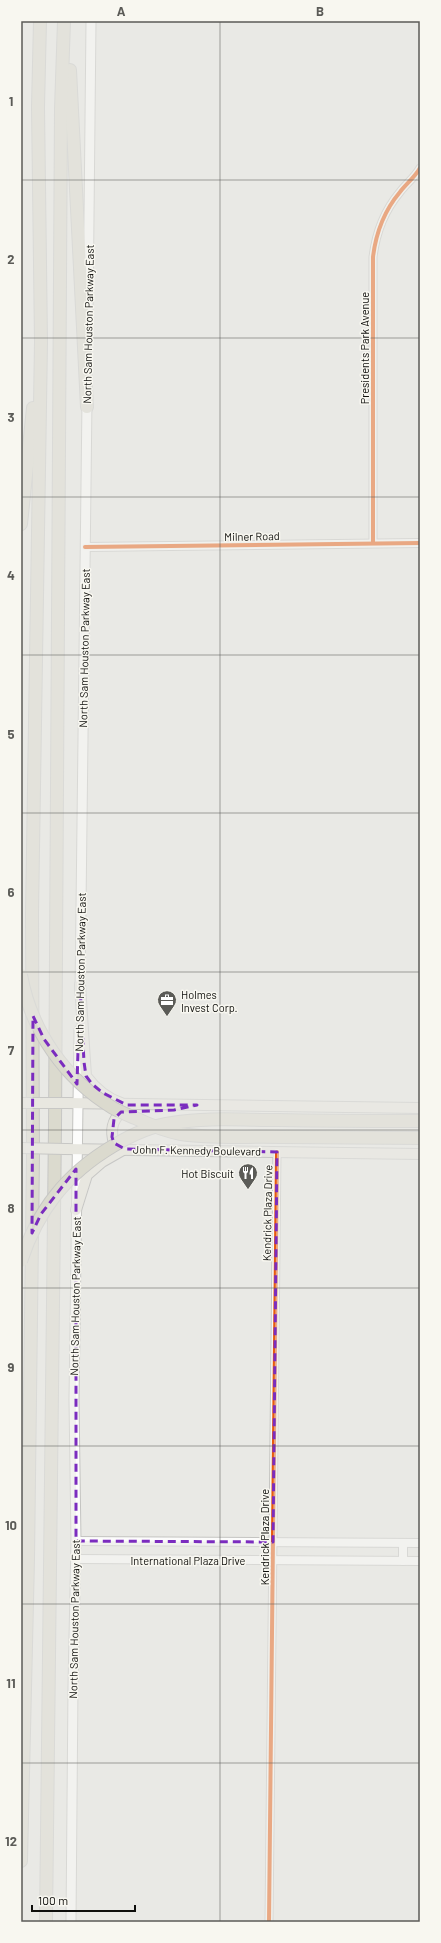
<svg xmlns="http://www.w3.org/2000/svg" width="441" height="1943" viewBox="0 0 441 1943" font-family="Barlow,sans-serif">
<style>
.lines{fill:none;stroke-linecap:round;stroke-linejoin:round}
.minor-casing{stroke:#c4c4c1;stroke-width:9}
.tertiary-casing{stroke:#c4c4c1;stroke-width:10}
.secondary-casing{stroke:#c4c4c1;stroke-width:11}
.primary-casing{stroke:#c7c7c5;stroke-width:12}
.motorway-casing{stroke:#c7c7c5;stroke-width:14}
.minor{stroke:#fcfcfb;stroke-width:7}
.tertiary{stroke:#fcfcfb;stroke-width:8}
.secondary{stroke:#fcfcfb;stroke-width:9}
.primary{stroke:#e8e7e0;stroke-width:10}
.motorway{stroke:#dbdace;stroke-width:12}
.primary-bridge-casing{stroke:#c7c7c5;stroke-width:12;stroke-linecap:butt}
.motorway-bridge-casing{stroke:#c7c7c5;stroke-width:14;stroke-linecap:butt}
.primary-bridge{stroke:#e8e7e0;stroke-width:10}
.motorway-bridge{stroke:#dbdace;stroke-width:12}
.cycleway-casing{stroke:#f8f7f0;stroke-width:6}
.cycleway{stroke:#e8590c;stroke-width:4}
.marked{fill:none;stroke:#7b2cbf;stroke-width:3;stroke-dasharray:8 5;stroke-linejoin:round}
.grid{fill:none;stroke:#5b5b57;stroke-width:1;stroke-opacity:0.55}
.labels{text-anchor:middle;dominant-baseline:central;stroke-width:3;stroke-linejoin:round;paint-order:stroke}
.street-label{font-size:11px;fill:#0e0e0b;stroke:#f8f7f0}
.poi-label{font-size:11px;fill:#0e0e0b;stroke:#f8f7f0;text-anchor:start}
.neatline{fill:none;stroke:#5b5b57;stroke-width:1.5}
.grid-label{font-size:13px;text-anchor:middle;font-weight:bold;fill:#5b5b57}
</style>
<rect width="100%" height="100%" fill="#e9e9e5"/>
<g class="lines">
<defs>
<g id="minor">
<path d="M373,543v-286c3,-25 11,-46 27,-65 6,-8 15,-15 20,-24"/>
<path d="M269,1922l8,-770"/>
</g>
<g id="tertiary">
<path d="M85,547l335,-4"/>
<path d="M76,1541l344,2"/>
<path d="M76,1559l344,2"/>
<path d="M403,1561v-18"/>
</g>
<g id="secondary">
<path d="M88,316l3,-295"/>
<path d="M80,992l7,-592"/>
<path d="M71,1922l2,-236 3,-145 -2,-141 5,-370"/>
</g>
<g id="primary">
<path d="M80,985l6,91c9,12 20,22 35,27"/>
<path d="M67,1103l353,5"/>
<path d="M122,1147l-8,-4c-4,-13 -2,-22 7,-31l6,-1"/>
<path d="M65,1149l355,5"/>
<path d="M76,1210l11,-35 15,-13 21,-12"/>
</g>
<g id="motorway">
<path d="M70,70l17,337"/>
<path d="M21,524l12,-116"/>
<path d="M281,1137l139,1"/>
<path d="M21,1861l7,-302 5,-403 -1,-242 9,-572 -3,-235 2,-86"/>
<path d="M46,1922l9,-796 6,-1017 3,-88"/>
</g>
</defs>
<use href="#minor" class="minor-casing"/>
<use href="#tertiary" class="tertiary-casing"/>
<use href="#secondary" class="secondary-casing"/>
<use href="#primary" class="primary-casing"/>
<use href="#motorway" class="motorway-casing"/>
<use href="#minor" class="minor"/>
<use href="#tertiary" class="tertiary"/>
<use href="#secondary" class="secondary"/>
<use href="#primary" class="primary"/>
<use href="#motorway" class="motorway"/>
<defs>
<g id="primary-bridge">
<path d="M21,1103h46"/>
<path d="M21,1148l44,1"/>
</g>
<g id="motorway-bridge">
<path d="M21,975c10,56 44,104 92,133 7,4 15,7 22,10 15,7 30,13 46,16 32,5 67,2 100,3"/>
<path d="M21,1261c17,-51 45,-87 92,-115 18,-11 38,-20 59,-23 34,-6 71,-3 106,-3 47,1 95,1 142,1"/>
</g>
</defs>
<use href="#primary-bridge" class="primary-bridge-casing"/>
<use href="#motorway-bridge" class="motorway-bridge-casing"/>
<use href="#primary-bridge" class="primary-bridge"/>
<use href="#motorway-bridge" class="motorway-bridge"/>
<defs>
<g id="cycleway">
<path d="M373,543v-286c3,-25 11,-46 27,-65 6,-8 15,-15 20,-24"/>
<path d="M85,547l335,-4"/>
<path d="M269,1922l8,-770"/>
</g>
</defs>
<use href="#cycleway" class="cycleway-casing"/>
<use href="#cycleway" class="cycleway"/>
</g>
<path d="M0 0H441V1943H0ZM80,985l4,77 2,14 6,8 11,9 24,12h70l-23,5 -53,2 -7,7 -2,18 2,6 11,6 152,3 -4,390 -197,-1v-372l-35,45 -9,19 1,-217 11,23 33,45z" fill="#e9e9e5" fill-opacity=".55" fill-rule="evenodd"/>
<path class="marked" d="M80,985l4,77 2,14 6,8 11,9 24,12h70l-23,5 -53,2 -7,7 -2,18 2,6 11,6 152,3 -4,390 -197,-1v-372l-35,45 -9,19 1,-217 11,23 33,45z"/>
<path class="grid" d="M220,21v1901M21,180h399M21,338h399M21,497h399M21,655h399M21,813h399M21,972h399M21,1130h399M21,1288h399M21,1446h399M21,1604h399M21,1763h399"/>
<defs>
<symbol id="office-pin" viewBox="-11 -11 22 30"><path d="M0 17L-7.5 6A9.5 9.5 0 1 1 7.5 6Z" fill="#5b5b57" stroke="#f8f7f0"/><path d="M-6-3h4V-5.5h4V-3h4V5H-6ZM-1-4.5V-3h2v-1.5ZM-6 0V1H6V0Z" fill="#fff"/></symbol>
<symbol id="restaurant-pin" viewBox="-11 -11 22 30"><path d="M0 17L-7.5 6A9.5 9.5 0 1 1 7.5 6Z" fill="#5b5b57" stroke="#f8f7f0"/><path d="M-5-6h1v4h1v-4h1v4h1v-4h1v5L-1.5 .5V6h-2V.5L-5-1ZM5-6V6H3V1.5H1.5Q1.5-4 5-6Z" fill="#fff"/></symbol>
</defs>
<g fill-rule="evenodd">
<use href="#office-pin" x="156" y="989" width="22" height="30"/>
<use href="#restaurant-pin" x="237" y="1162" width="22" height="30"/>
</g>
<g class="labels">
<g class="street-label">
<text transform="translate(88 324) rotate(-89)">North Sam Houston Parkway East</text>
<text transform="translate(364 348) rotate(-90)">Presidents Park Avenue</text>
<text transform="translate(252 536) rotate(-1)">Milner Road</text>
<text transform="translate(84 648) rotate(-89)">North Sam Houston Parkway East</text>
<text transform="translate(80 972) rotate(-89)">North Sam Houston Parkway East</text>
<text transform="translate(197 1150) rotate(1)">John F. Kennedy Boulevard</text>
<text transform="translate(267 1213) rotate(-89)">Kendrick Plaza Drive</text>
<text transform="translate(75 1296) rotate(-89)">North Sam Houston Parkway East</text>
<text transform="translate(264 1537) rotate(-90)">Kendrick Plaza Drive</text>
<text x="188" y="1560">International Plaza Drive</text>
<text transform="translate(74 1619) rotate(-89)">North Sam Houston Parkway East</text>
</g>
<g class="poi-label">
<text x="181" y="994">Holmes<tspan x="181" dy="13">Invest Corp.</tspan></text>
<text x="234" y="1173" text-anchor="end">Hot Biscuit</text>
</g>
</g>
<rect width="441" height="1943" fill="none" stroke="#f8f7f0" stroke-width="44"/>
<path d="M32 1905v6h103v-6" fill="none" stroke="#0e0e0b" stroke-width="2"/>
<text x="38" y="1905" font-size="12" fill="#0e0e0b" stroke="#f8f7f0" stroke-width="3" paint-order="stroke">100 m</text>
<rect x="22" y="22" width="397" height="1899" class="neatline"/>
<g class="grid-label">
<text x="121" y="16">A</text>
<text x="320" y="16">B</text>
<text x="11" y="106">1</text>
<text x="11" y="264">2</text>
<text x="11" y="422">3</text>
<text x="11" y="580">4</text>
<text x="11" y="739">5</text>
<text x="11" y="897">6</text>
<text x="11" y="1055">7</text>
<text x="11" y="1213">8</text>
<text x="11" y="1372">9</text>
<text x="11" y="1530">10</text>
<text x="11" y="1688">11</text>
<text x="11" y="1846">12</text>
</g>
</svg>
